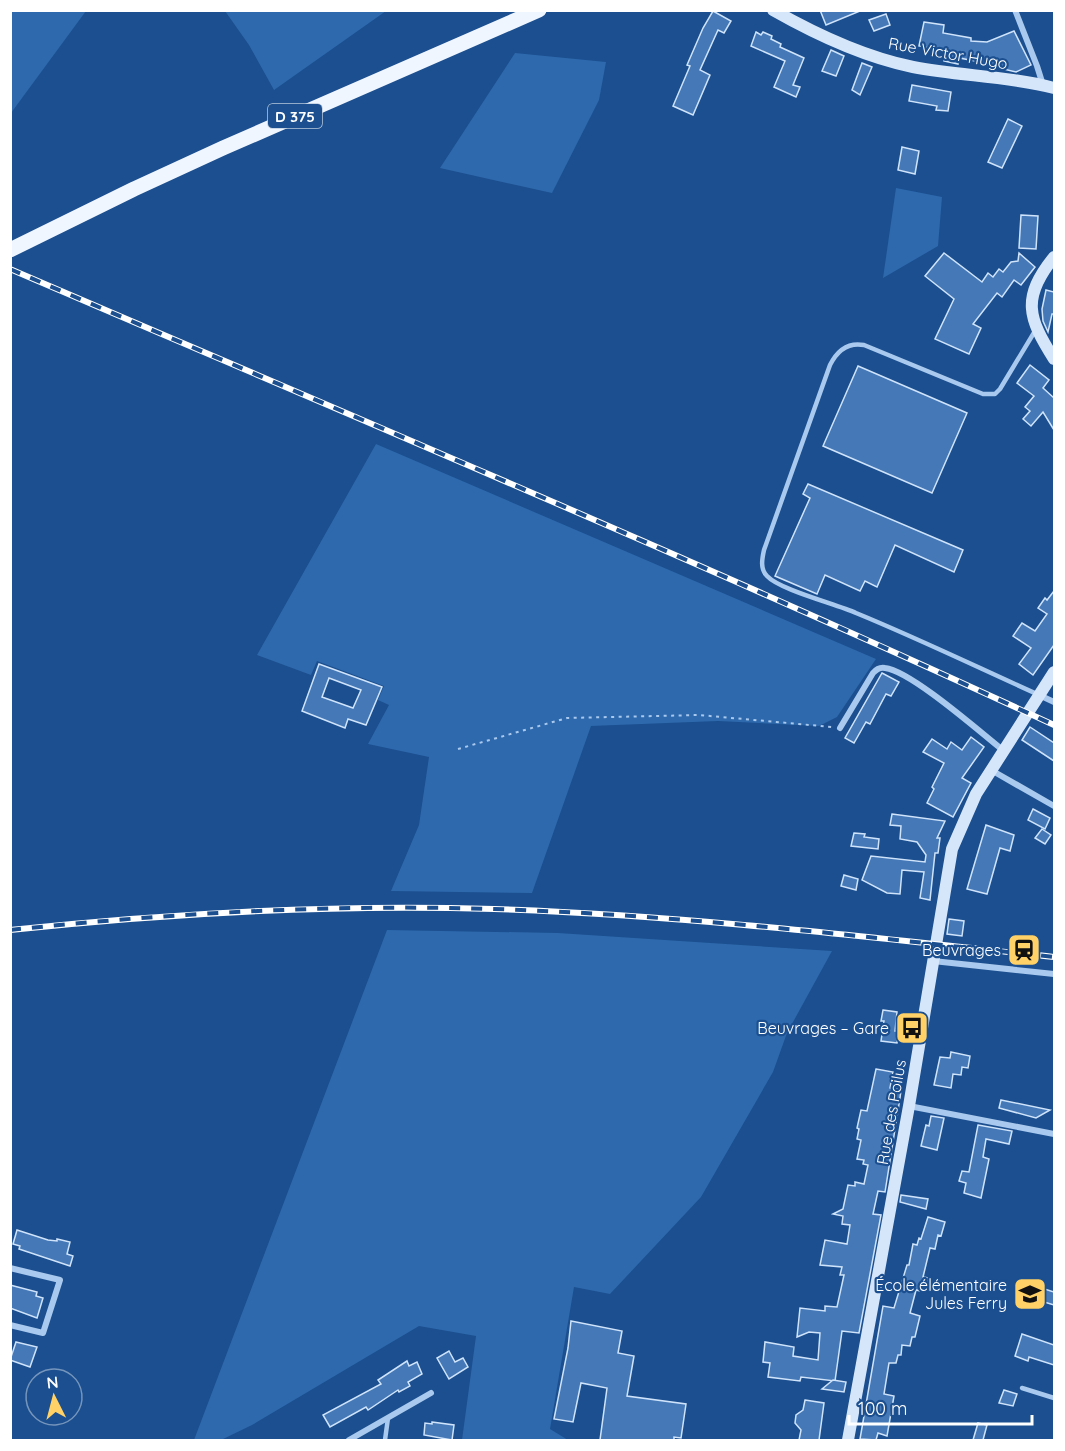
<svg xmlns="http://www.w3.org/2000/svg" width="1065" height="1451" viewBox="0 0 1065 1451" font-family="Quicksand,sans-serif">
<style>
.green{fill:#2e69ad}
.building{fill:#4478b7;stroke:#cfe3fa;stroke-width:1.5;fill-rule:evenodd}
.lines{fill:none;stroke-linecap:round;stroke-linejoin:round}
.path{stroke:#a9c9ee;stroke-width:2;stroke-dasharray:3 4.5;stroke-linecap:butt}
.lane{stroke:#a9c9ee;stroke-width:4.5}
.street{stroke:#a9c9ee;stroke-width:6}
.secondary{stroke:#d6e6fa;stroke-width:12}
.primary{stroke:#f0f6ff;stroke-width:15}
.rail-casing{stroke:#fff;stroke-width:6}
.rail{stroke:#1b4f8f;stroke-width:4;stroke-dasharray:11;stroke-linecap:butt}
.labels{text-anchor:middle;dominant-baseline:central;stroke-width:4.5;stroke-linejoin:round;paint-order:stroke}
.shield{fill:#1b4f8f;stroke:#bbcadd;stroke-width:1.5}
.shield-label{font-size:15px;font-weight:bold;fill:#fff}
.street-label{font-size:16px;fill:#fff;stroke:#1b4f8f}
.poi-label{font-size:16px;fill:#fff;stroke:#1b4f8f;text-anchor:end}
</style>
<rect width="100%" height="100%" fill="#1b4f8f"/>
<g class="green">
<path d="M11,10l75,1 -75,102 -1,-102z"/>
<path d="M225,11h161l-112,79 -25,-45z"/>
<path d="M515,53l91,9 -7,38 -47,93 -112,-25z"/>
<path d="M896,188l46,9 -4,49 -55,32z"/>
<path d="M376,444l500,215 -39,58 -18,9 -101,-5 -127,5 -59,167 -141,-2 28,-66 10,-68 -61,-13 21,-39 -11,-5 6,-14 -67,-25 -6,14 -54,-20z"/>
<path d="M387,930l171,3 274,18 -45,82 -14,39 -72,125 -91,97 -36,-7 -24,142 18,11h-106l14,-104 -57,-10 -167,99 -31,15h-27z"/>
</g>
<g class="building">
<path d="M820,10h40v1l-34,14z"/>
<path d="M713,11l18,10 -7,12 -6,-3 -18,40 10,5 -17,40 -20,-9 17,-40 -3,-1 16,-37z"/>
<path d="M886,14l4,11 -16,6 -5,-11z"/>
<path d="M924,22l20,3 -1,8 28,5v3l16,1 27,-11 17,34 -15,7 -30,-7v-2l-27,-5 -1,6 -14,-3 2,-10 -27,-5z"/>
<path d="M756,32l5,3 2,-3 9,4 -1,3 10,5 -1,3 24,11 -11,27 7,2 -4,10 -22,-10 11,-26 -34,-15z"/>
<path d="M831,50l13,6 -8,20 -14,-5z"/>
<path d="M862,63l10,4 -12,28 -8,-5z"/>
<path d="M912,85l39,7 -3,19 -12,-1 1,-4 -28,-5z"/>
<path d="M1008,119l14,7 -20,42 -14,-6z"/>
<path d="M902,147l17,4 -4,23 -17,-4z"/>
<path d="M1021,215l17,1 -2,33 -17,-1z"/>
<path d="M944,253l38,29 6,-9 5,4 6,-8 4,3 8,-10 7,-1 1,-8 16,14 -14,18 -7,-5 -12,17 -5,-4 -24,31 8,4 -12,26 -34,-15 19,-40 -29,-23z"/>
<path d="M1046,290l8,2v22h-2l-4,18 -5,-11 -1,-12z"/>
<path d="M1030,365l19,15 -6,8 11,10v32l-11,-18 -12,14 -8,-7 7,-8 -5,-4 9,-11 -17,-13z"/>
<path d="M858,366l109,47 -35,80 -109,-47z"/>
<path d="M808,484l155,66 -9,22 -59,-27 -18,42 -12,-6 -5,10 -35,-16 -8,19 -42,-18 35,-78 -7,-4z"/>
<path d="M1054,591v54l-21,30 -14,-11 12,-16 -18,-12 9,-13 13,8 12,-17 -9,-6 7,-10 2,2z"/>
<path d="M319,664l63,23 -16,38 -18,-6 -3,9 -43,-17zM329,678l32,12 -8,18 -31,-11z"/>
<path d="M882,673l17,9 -8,14 -5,-2 -16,30 -4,-2 -12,21 -9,-5z"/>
<path d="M1030,727l24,16v18l-32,-21z"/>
<path d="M971,737l13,10 -22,31 9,5 -18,34 -26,-14 7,-14 -2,-2 12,-24 -21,-11 9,-13 15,10 4,-7 11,8z"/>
<path d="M1033,809l17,9 -5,11 -17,-9z"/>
<path d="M892,814l53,7 -8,17h3l-2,15h-3l-5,47 -10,-2 4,-26 -22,-2 -2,24 -13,-1 -25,-13 9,-24 54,6 1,-7 -9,-13 -17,-3 1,-13 -11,-1z"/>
<path d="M986,825l28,10 -4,16 -10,-3 -13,46 -20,-5z"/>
<path d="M1042,829l9,6 -6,9 -10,-6z"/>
<path d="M854,833l11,1 -1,3 15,2 -1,10 -27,-3z"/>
<path d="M844,875l14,4 -2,11 -15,-4z"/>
<path d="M949,919l15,2 -2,15 -15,-2z"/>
<path d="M883,1010l14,2 -2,19h4l-2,12 -16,-2 3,-20h-3z"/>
<path d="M951,1052l19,4 -2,12 -6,-1 -1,8 -8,-1 -2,14 -17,-3 6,-28 10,1z"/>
<path d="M876,1069l17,3 -3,16 11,2 -1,8 -15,94 -7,-1 -5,23 8,1 -22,118 -17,-2 -7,50 -34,-4 -1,4 -32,-4 2,-14 -7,-1 2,-20 29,5 -1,9 25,4 2,-27 -11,-1 -12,5 3,-29 25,3v-5l12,1 7,-32h-4l2,-8 -22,-2 5,-25 22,4 3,-19 -8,-1 1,-8 -10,-2 10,-5 5,-24 7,1v-4l9,2 4,-19 -5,-1 1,-4 -7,-1 4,-19 -4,-1 2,-10 -2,-1 4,-18 6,1z"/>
<path d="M1001,1100l49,10 -14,8 -37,-10z"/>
<path d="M931,1116l13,2 -7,32 -16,-4 5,-21 3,1z"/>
<path d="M978,1125l34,6 -3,13 -23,-5 -3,18 6,2 -8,39 -17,-5 2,-10 -7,-2 3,-10 7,1z"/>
<path d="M901,1195l27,4 -2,10 -26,-7z"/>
<path d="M928,1217l17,5 -4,14 -3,-1 -3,14 -5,-1 -7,29 6,1 -4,14 -9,-2 -6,23 10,3 -5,21h-3l-2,9 -8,-1 -1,10h-3l-2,8h-7l-5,31 10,2 -7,40 -9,-3 -2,7 -16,-1 23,-133 11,2 13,-43h2l4,-21 4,1 2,-7 2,1z"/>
<path d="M17,1230l31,10 9,1v-2l13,3 -3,12 6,2 -3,10 -51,-17 1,-3 -7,-2z"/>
<path d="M10,1285l27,7 -1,4 7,2 -6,20 -27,-10z"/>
<path d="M1035,1286l19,6v13l-23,-7z"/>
<path d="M571,1321l51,10 -4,22 16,3 -7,40 59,8 -5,34 -7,-1v3h-74l7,-52 -26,-5 -8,39 -19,-3 14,-71z"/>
<path d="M1022,1334l32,11v20l-25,-8 -1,4 -13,-5z"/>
<path d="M16,1342l21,5 -7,20 -20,-7z"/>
<path d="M449,1351l6,11 8,-4 5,9 -19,12 -12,-21z"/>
<path d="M407,1361l2,5 8,-4 5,12 -14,8 2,4 -11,6 -1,-2 -30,20 -2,-3 -36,20 -7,-12 58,-31 -3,-4z"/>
<path d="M833,1380l13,2 -2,10 -22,-3z"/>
<path d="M1004,1390l13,4 -4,12 -14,-3z"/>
<path d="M805,1400l19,3 -5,37h-20l2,-10 -6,-7 1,-8 7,-5z"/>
<path d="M432,1422l22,3 -2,15 -28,-5 1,-12 7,1z"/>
<path d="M978,1423l9,2 -4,15h-10z"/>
</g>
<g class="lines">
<path class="path" d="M458,749l109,-31 132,-3 133,12"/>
<g class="lane">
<path d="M1035,331l-35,58 -5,5h-12l-119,-49c-16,-3 -27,6 -34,20l-66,185c-2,9 -4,19 3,26 13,14 69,28 89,37 61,25 121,54 181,81"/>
<path d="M1022,1388l32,10"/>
<path d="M385,1440l3,-22"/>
</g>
<g class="street">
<path d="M1015,10l22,56 6,19"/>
<path d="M1039,695l15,7"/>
<path d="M840,728l33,-55c3,-3 6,-6 12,-5 26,3 95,64 119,83"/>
<path d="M991,770l63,36"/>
<path d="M933,961l121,13"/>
<path d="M909,1106l145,28"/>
<path d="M10,1268l50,12 -17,53 -33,-8"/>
<path d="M349,1440l82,-47"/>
</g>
<g class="secondary">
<path d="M773,10c44,25 91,47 140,57 47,9 96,9 141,21"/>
<path d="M1054,257c-33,41 -26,61 0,102"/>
<path d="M848,1440l61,-334 43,-257 24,-55 78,-122"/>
</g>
<path class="primary" d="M10,250l124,-61 89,-41 316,-138"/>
<defs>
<g id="rail">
<path d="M10,269c349,150 700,297 1044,456"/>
<path d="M10,930c161,-17 323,-26 484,-21 188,6 374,28 560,48"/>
</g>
</defs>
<use href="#rail" class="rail-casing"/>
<use href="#rail" class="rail"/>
</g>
<defs>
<symbol id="station-square" viewBox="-11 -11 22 22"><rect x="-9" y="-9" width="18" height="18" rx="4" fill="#ffd166" stroke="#1b4f8f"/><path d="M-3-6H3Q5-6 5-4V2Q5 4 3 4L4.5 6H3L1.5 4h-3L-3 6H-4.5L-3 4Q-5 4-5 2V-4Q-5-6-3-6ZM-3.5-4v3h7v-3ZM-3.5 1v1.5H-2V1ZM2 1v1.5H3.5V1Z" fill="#111"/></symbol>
<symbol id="bus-square" viewBox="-11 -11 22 22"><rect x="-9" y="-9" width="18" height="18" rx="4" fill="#ffd166" stroke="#1b4f8f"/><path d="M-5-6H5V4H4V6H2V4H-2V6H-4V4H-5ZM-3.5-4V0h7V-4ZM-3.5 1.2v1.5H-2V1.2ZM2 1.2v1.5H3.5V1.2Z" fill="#111"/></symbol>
<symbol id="school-square" viewBox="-11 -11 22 22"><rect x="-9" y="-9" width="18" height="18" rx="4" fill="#ffd166" stroke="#1b4f8f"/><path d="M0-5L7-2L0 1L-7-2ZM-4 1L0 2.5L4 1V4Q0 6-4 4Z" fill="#111"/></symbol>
</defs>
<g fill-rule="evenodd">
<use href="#station-square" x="1005" y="931" width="38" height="38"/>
<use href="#bus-square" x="893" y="1009" width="38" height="38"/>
<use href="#school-square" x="1011" y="1275" width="38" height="38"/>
</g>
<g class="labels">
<rect class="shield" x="268" y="104" width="54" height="24" rx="4.5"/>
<g class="shield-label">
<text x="295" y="116">D 375</text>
</g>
<g class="street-label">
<text transform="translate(948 53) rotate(10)">Rue Victor Hugo</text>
<text transform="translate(891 1112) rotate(-80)">Rue des Poilus</text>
</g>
<g class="poi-label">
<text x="1001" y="950">Beuvrages</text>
<text x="889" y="1028">Beuvrages – Gare</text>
<text x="1007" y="1285">École élémentaire<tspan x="1007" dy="18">Jules Ferry</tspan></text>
</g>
</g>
<rect width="1065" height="1451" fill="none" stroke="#ffffff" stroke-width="24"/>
<g transform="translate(54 1397) rotate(354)"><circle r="28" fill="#1b4f8f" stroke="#7695bc" stroke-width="1.5"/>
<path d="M0-4.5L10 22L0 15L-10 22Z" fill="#ffd166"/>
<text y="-9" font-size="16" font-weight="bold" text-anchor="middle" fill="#ffffff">N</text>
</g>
<path d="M849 1415v9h183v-9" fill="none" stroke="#ffffff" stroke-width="3"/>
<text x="858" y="1415" font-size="18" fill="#ffffff" stroke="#1b4f8f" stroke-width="4.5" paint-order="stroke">100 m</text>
</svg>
